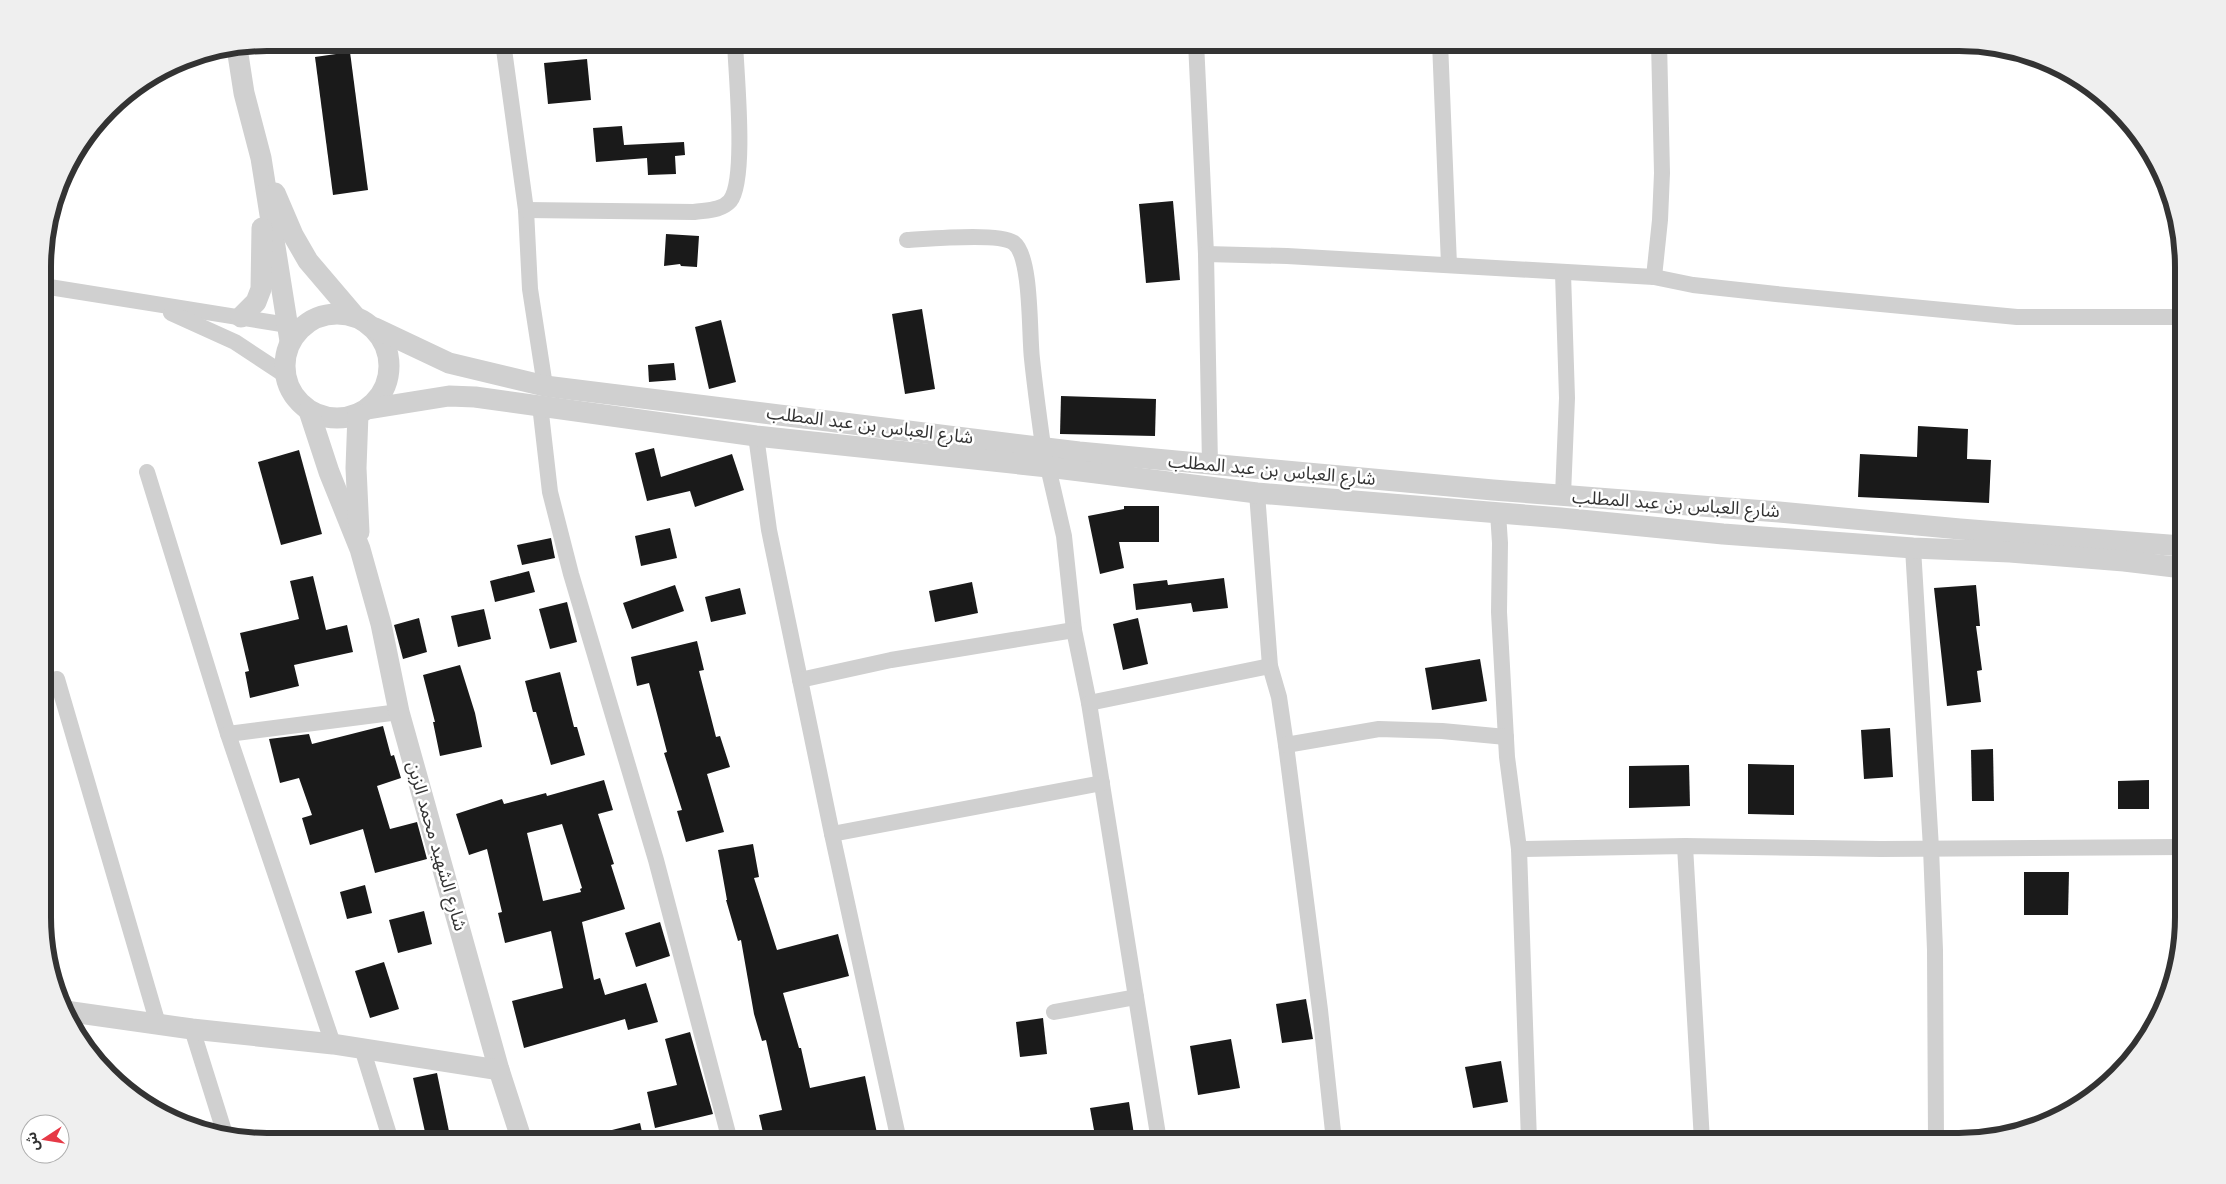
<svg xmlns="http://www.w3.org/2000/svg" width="2226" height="1184" viewBox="0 0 2226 1184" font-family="Jost,'Noto Sans Arabic',sans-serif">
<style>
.building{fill:#1a1a1a;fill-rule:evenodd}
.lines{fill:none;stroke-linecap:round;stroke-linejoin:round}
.minor{stroke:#d0d0d0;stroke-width:16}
.tertiary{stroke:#d0d0d0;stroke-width:21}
.labels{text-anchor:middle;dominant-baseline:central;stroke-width:5;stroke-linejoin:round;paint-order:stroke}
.street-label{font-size:18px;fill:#333;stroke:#fff}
.rim{fill:none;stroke:#333;stroke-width:6}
</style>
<rect width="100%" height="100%" fill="#fff"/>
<g class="building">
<path d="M350,52l18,138 -35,5 -18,-138z"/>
<path d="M587,59l4,41 -43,4 -4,-41z"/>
<path d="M622,126l2,19 60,-3 1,13 -10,1 1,18 -28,1 -1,-17 -51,4 -3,-34z"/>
<path d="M1173,201l7,79 -34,3 -7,-79z"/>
<path d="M666,234l33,2 -2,31 -16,-1 -1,-2 -16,2z"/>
<path d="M922,309l13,80 -30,5 -13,-80z"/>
<path d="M721,320l15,62 -27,7 -14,-62z"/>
<path d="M674,363l2,17 -27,2 -1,-17z"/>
<path d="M1061,396l95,3 -1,37 -95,-2z"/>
<path d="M1918,426l50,3 -1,30 24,1 -2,43 -131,-6 2,-43 57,3z"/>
<path d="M654,448l7,29 71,-23 12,36 -49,17 -5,-16 -43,10 -12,-48z"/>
<path d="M299,450l23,84 -41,11 -23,-83z"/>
<path d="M1124,506h35v36h-40l5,26 -24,6 -12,-58 36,-7z"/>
<path d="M670,528l7,30 -36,8 -6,-30z"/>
<path d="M551,538l4,20 -33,7 -5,-20z"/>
<path d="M529,571l6,21 -40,10 -5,-21z"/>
<path d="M313,576l13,54 21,-5 6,27 -59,13 5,21 -49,12 -5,-26 4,-1 -9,-38 59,-14 -9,-38z"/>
<path d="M1224,578l4,30 -35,4 -2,-9 -55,7 -3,-26 34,-4 1,5z"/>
<path d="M972,582l6,31 -43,9 -6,-31z"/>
<path d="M675,585l9,26 -52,18 -9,-26z"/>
<path d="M1976,585l4,41h-4l6,44 -5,1 4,31 -34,4 -13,-118z"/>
<path d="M740,588l6,26 -35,8 -6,-25z"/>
<path d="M567,602l10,40 -27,7 -11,-40z"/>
<path d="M484,609l7,30 -33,8 -7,-31z"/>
<path d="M419,618l8,34 -24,7 -9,-34z"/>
<path d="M1138,618l10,46 -25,6 -10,-46z"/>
<path d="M697,641l7,29 -5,1 17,66 4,-1 10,31 -23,7 17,58 -38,10 -9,-31 5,-1 -18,-57 3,-1 -18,-69 -12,3 -6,-29z"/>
<path d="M1480,659l7,42 -55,9 -7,-42z"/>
<path d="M460,665l15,48 7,34 -42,9 -7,-34h2l-12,-47z"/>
<path d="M560,672l14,55h3l8,28 -34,10 -15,-53h-3l-8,-31z"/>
<path d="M383,726l8,30 3,-1 7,23 -24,8 13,43 27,-7 10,37 -52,14 -12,-44 -53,16 -8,-27 10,-3 -13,-37 -19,5 -11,-44 40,-5 3,10z"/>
<path d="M1890,728l3,49 -29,2 -3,-49z"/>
<path d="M1993,749l1,52h-22l-1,-51z"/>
<path d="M1748,764l46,1v50l-46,-1z"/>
<path d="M1689,765l1,41 -61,2v-42z"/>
<path d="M604,780l9,30 -15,4 16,50 -3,1 14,44 -43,13 12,58 6,-2 5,17 41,-12 12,39 -30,8 -3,-11 -101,29 -12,-47 51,-13 -12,-57 -46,12 -7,-30 4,-1 -15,-63 -18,6 -13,-41 46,-15 2,5 42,-11 1,3zM562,824l20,64 -2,1 1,3 -38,9 -16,-68z"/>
<path d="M2149,780v29h-31v-28z"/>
<path d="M753,844l6,33 -5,1 23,72 61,-16 11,42 -66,17 16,55h2l9,40 55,-12 13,62 -18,3h-95l-6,-26 23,-5 -16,-70 -4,1 -8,-27 -13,-74 -3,1 -12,-41h1l-9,-50z"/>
<path d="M2024,872h45l-1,43h-44z"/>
<path d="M365,885l7,28 -25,6 -7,-27z"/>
<path d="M424,911l8,33 -34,9 -9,-33z"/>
<path d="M660,922l10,34 -34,11 -11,-34z"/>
<path d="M384,962l15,47 -29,9 -15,-47z"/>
<path d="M1306,999l7,40 -31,4 -6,-39z"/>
<path d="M1043,1018l4,36 -27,3 -4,-35z"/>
<path d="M690,1032l23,82 -58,14 -8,-36 30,-7 -12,-46z"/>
<path d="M1231,1039l9,49 -42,7 -8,-49z"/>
<path d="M1501,1061l7,41 -35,6 -8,-41z"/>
<path d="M437,1073l14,68h-24l-14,-63z"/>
<path d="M1129,1102l6,39h-39l-6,-33z"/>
<path d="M640,1123l4,18h-55l-1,-5z"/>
</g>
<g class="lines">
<g class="minor">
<path d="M503,42l23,168 4,79 15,97"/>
<path d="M1196,42l10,212 4,211"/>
<path d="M1440,42l9,223"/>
<path d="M526,210l168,2c12,-2 27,-1 36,-11 17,-21 6,-128 5,-159"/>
<path d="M907,240c20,-1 93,-8 107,3 18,14 15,92 18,116 3,29 7,58 11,87"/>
<path d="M1206,254l81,2 367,21 39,8 83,9 241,23h165"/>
<path d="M1654,277l6,-57 2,-47 -3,-131"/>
<path d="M43,286l257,41"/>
<path d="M171,313l64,29 50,33"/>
<path d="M540,405l10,87 21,82 85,286 74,281"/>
<path d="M756,436l13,94 63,304 67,307"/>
<path d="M1048,467l16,69 10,94 15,73 70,438"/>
<path d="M147,472l81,262 105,310"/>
<path d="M1257,493l13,173 9,31 7,48 34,265 14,131"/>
<path d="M1563,495l4,-97 -4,-125"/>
<path d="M1498,513l2,30 -1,69 8,145 12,92 10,292"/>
<path d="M1913,548l18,300 4,102 1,191"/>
<path d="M57,679l101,345"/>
<path d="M800,680l91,-20 183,-30"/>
<path d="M1089,703l181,-37"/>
<path d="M228,734l171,-22"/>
<path d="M1286,745l93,-16 63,2 64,6"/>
<path d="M832,834l270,-51"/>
<path d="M1685,846l17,295"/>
<path d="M1519,849l166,-3 196,3 302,-2"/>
<path d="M1054,1012l82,-15"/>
<path d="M192,1029l32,102"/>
<path d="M362,1048l29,93"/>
<path d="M1500,1141l28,-2"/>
</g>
<g class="tertiary">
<path d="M237,48l7,45 17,65 29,183"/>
<path d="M275,193l18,42 15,26 46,54"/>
<circle cx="337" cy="366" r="52"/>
<path d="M241,317l15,-15 5,-13 1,-61"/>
<path d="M375,328l74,35 96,23 534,66 414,38 286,22 181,17 222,17"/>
<path d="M368,409l81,-13 26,1 281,39 292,31 209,26 304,25 162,16 190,14 97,4 114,9 59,7"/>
<path d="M309,411l20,61 31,77 21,75 18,88 100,358 23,71"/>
<path d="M358,414l-2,54 3,64"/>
<path d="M65,1011l127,18 141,15 166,26"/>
</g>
</g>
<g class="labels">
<g class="street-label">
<text transform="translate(870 425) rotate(7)">شارع العباس بن عبد المطلب</text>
<text transform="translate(1272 470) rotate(5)">شارع العباس بن عبد المطلب</text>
<text transform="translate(1676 504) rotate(4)">شارع العباس بن عبد المطلب</text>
<text transform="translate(437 846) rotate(74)">شارع الشهيد محمد الزبن</text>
</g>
</g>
<path d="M0 0H2226V1184H0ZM267 51H1959A216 216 0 0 1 2175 267V917A216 216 0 0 1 1959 1133H267A216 216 0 0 1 51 917V267A216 216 0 0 1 267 51Z" fill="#efefef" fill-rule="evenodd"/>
<path class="rim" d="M267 51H1959A216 216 0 0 1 2175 267V917A216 216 0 0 1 1959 1133H267A216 216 0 0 1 51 917V267A216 216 0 0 1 267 51Z"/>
<g transform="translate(45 1139) rotate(258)"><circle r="24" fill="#ffffff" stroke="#adadad"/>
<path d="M0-4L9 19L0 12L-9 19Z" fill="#e63946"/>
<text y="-8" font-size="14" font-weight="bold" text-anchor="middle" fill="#333333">ش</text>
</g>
</svg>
